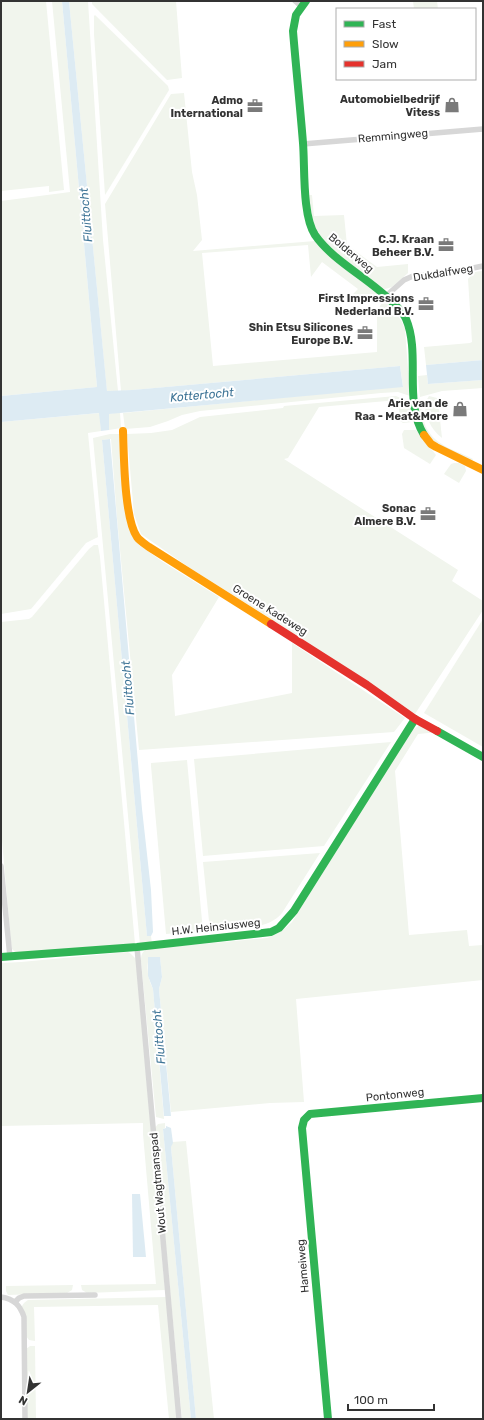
<svg xmlns="http://www.w3.org/2000/svg" width="484" height="1420" viewBox="0 0 484 1420" font-family="Rubik,sans-serif">
<style>
.green{fill:#f1f5ed}
.water{fill:#ddebf3}
.lines{fill:none;stroke-linecap:round;stroke-linejoin:round}
.street{stroke:#d7d7d7;stroke-width:5.5}
.fast{stroke:#30b455;stroke-width:8}
.slow{stroke:#ff9f0a;stroke-width:8}
.jam{stroke:#e5322d;stroke-width:8}
.labels{text-anchor:middle;dominant-baseline:central;stroke-width:4;stroke-linejoin:round;paint-order:stroke}
.poi-label{font-size:11px;font-weight:bold;fill:#333;stroke:#fff;text-anchor:end}
.street-label{font-size:11px;fill:#333;stroke:#fff}
.water-label{font-size:12px;font-style:italic;fill:#3f7597;stroke:#fff}
</style>
<rect width="100%" height="100%" fill="#fff"/>
<g class="green">
<path d="M1,1h45l18,189 -15,2v-6l-48,5z"/>
<path d="M52,1h10l35,386 -96,9v-195l69,-9z"/>
<path d="M69,1h19l15,239 15,151 -11,1z"/>
<path d="M92,1h84l6,77 -15,2 -75,-76z"/>
<path d="M413,1h24l1,8h-24z"/>
<path d="M95,15l73,71 1,4 -64,105 -11,-161v-18z"/>
<path d="M184,93l8,79 5,23 5,45 -9,11 122,-10 24,23 39,30 -7,4 -14,2 -6,-4 7,-7 -36,-27 -11,15 -3,-32 -106,8 11,113 164,-14v-40l3,-6 4,-6 17,20 4,9 5,67 -12,-4 -17,1 -181,18 -18,4 -14,6 -18,6 -25,2 -2,-16 280,-27 -3,-20 -279,25 -16,-187 66,-110z"/>
<path d="M308,195h4l2,21 30,-1 3,30 30,22 31,-3v9l-16,14 -7,2 -7,-3 -52,-41 -11,-14z"/>
<path d="M483,271v89l-57,5 -2,-18 46,-4 2,-1 -4,-63c7,-7 3,-7 15,-8z"/>
<path d="M427,375l1,9 55,-4v8l-41,3 -22,6 -2,-21z"/>
<path d="M396,396l14,6 4,18 -2,2 -9,1 -3,-2 -2,-21 -79,7 -31,51 -4,1 174,111 -6,11 31,20v9l-68,104 -33,-23 -114,-74 -78,-49 -49,-34 -7,-20 -7,-80 24,-1 21,-3 28,-13 83,-9 1,-2z"/>
<path d="M429,396l8,2 1,3 4,37c-12,-9 -15,-20 -18,-34z"/>
<path d="M420,402c2,8 3,20 7,27 9,17 31,22 46,30l-1,2c-17,-8 -43,-16 -49,-36 -3,-7 -3,-15 -5,-22z"/>
<path d="M120,412l1,16 -12,2v-16z"/>
<path d="M100,413l1,18 -13,2 10,104 -12,6 -55,66 -30,5v-192z"/>
<path d="M404,430h12l20,25 -6,9 -26,-16 -2,-14z"/>
<path d="M110,434h11l10,93 8,18 24,17 56,35 -47,78 3,41 117,-23v-50l113,75 -11,14 -255,18 -22,-232 -6,-79 -9,1 45,496h4l1,8 -12,1 -47,-507z"/>
<path d="M454,463h5l6,3 1,5 -7,12 -15,-9 7,-10z"/>
<path d="M94,545h4l2,12 35,387 -119,9 -4,-4 -1,-7 -10,-113v-207l28,-3 3,-2 57,-68z"/>
<path d="M483,619v128l-59,-34z"/>
<path d="M422,724l17,8 -21,2 -23,37 14,164 58,-5 2,16 14,-1v35l-187,19 8,103 -34,1 -99,9 -12,-123 3,-12 -2,-20h-11c-3,12 -1,22 4,32l11,130 -8,-2 -15,-156c0,-6 1,-10 7,-12l119,-11c10,-3 18,-9 25,-16l120,-192z"/>
<path d="M391,742l-67,104 -121,10 -9,-97z"/>
<path d="M187,760l16,171 -37,3 -15,-168v-3z"/>
<path d="M320,853l-38,60c-14,18 -50,16 -72,18l-7,-69z"/>
<path d="M128,952l3,2 5,5 29,331 -78,3 -5,-3 -1,-5 75,-1 -13,-150v-11l-142,3v-163l20,-1z"/>
<path d="M165,1123v5l-2,1 28,290h-9l-27,-291 3,-4z"/>
<path d="M186,1141l28,278h-18l-25,-272 1,-5z"/>
<path d="M73,1285l-1,5 -5,3 -59,2 -2,-4v-5z"/>
<path d="M166,1297l11,122h-8l-11,-114 -124,2 1,34 -6,-1 -3,-4 -4,-30 2,-3 4,-3z"/>
<path d="M30,1346h5l1,73h-9l-1,-70z"/>
</g>
<g class="water">
<path d="M62,1h7l38,390 25,-1 268,-24 3,21 -294,27v16l-8,1 -2,-18 -98,9v-26l96,-9z"/>
<path d="M483,360v20l-55,4 -2,-19z"/>
<path d="M110,439l32,370 9,81 2,42 -2,4h-4l-45,-496z"/>
<path d="M148,957h12l2,20 -3,12 12,127h-7l-11,-127 -5,-13z"/>
<path d="M166,1126l5,2 2,15 -2,4 25,272h-5l-28,-290 3,-1z"/>
<path d="M132,1194h8l6,63h-13z"/>
</g>
<g class="lines">
<g class="street">
<path d="M295,1l6,5"/>
<path d="M303,144l180,-15"/>
<path d="M386,296l18,-16 9,-4 40,-4 30,-6"/>
<path d="M1,866l9,91"/>
<path d="M137,947l42,472"/>
<path d="M1,1297c13,2 19,8 23,20l1,102"/>
<path d="M15,1302l4,-4 5,-2 71,-1"/>
</g>
<g class="fast">
<path d="M306,1l-10,14 -3,16c3,37 7,74 10,112 2,24 -1,72 12,92 18,26 53,43 75,65 6,6 13,12 16,19 15,35 -3,82 18,116"/>
<path d="M437,731l46,26"/>
<path d="M1,957l136,-10 134,-15 8,-4 15,-17 121,-192"/>
<path d="M328,1419l-26,-291 2,-8 6,-6 173,-16"/>
</g>
<g class="slow">
<path d="M123,431c1,24 1,87 14,106 3,4 8,7 12,10l122,77"/>
<path d="M424,435l7,9 5,3 47,23"/>
</g>
<path class="jam" d="M271,624l96,61 48,34 22,12"/>
</g>
<defs>
<symbol id="shop-bare" viewBox="-9 -9 18 18"><path d="M-5-2.5h2.3a2.7 3.5 0 0 1 5.4 0H5L5.5 6h-11ZM-1.5-2.5h3a1.5 2.3 0 0 0-3 0Z" fill="#7a7a7a" stroke="#fff" stroke-width="2.5" paint-order="stroke"/></symbol>
<symbol id="office-bare" viewBox="-9 -9 18 18"><path d="M-6-3h4V-5.5h4V-3h4V5H-6ZM-1-4.5V-3h2v-1.5ZM-6 0V1H6V0Z" fill="#7a7a7a" stroke="#fff" stroke-width="2.5" paint-order="stroke"/></symbol>
</defs>
<g fill-rule="evenodd">
<use href="#shop-bare" x="441" y="94" width="22" height="22"/>
<use href="#office-bare" x="244" y="95" width="22" height="22"/>
<use href="#office-bare" x="435" y="234" width="22" height="22"/>
<use href="#office-bare" x="415" y="293" width="22" height="22"/>
<use href="#office-bare" x="354" y="322" width="22" height="22"/>
<use href="#shop-bare" x="449" y="398" width="22" height="22"/>
<use href="#office-bare" x="417" y="503" width="22" height="22"/>
</g>
<g class="labels">
<g class="poi-label">
<text x="440" y="99">Automobielbedrijf<tspan x="440" dy="13">Vitess</tspan></text>
<text x="243" y="100">Admo<tspan x="243" dy="13">International</tspan></text>
<text x="434" y="239">C.J. Kraan<tspan x="434" dy="13">Beheer B.V.</tspan></text>
<text x="414" y="298">First Impressions<tspan x="414" dy="13">Nederland B.V.</tspan></text>
<text x="353" y="327">Shin Etsu Silicones<tspan x="353" dy="13">Europe B.V.</tspan></text>
<text x="448" y="403">Arie van de<tspan x="448" dy="13">Raa - Meat&amp;More</tspan></text>
<text x="416" y="508">Sonac<tspan x="416" dy="13">Almere B.V.</tspan></text>
</g>
<g class="street-label">
<text transform="translate(393 136) rotate(-5)">Remmingweg</text>
<text transform="translate(351 253) rotate(40)">Bolderweg</text>
<text transform="translate(443 273) rotate(-9)">Dukdalfweg</text>
<text transform="translate(270 610) rotate(32)">Groene Kadeweg</text>
<text transform="translate(216 927) rotate(-6)">H.W. Heinsiusweg</text>
<text transform="translate(395 1095) rotate(-6)">Pontonweg</text>
<text transform="translate(158 1183) rotate(-95)">Wout Wagtmanspad</text>
<text transform="translate(303 1266) rotate(-95)">Hameiweg</text>
</g>
<g class="water-label">
<text transform="translate(86 215) rotate(-95)">Fluittocht</text>
<text transform="translate(202 395) rotate(-5)">Kottertocht</text>
<text transform="translate(128 688) rotate(-95)">Fluittocht</text>
<text transform="translate(159 1037) rotate(-95)">Fluittocht</text>
</g>
</g>
<rect width="484" height="1420" fill="none" stroke="#333333" stroke-width="4"/>
<rect x="336" y="8" width="140" height="72" fill="#ffffff" stroke="#adadad"/>
<rect x="344" y="21" width="20" height="6" fill="#30b455" stroke="#adadad"/>
<text x="372" y="28" font-size="12" fill="#333333">Fast</text>
<rect x="344" y="41" width="20" height="6" fill="#ff9f0a" stroke="#adadad"/>
<text x="372" y="48" font-size="12" fill="#333333">Slow</text>
<rect x="344" y="61" width="20" height="6" fill="#e5322d" stroke="#adadad"/>
<text x="372" y="68" font-size="12" fill="#333333">Jam</text>
<g transform="translate(28 1392) rotate(210)" stroke="#ffffff" stroke-width="3" paint-order="stroke">
<path d="M0-3L7 15L0 10L-7 15Z" fill="#333333"/>
<text y="-6" font-size="11" font-weight="bold" text-anchor="middle" fill="#333333">N</text>
</g>
<path d="M348 1404v6h86v-6" fill="none" stroke="#333333" stroke-width="2"/>
<text x="354" y="1404" font-size="12" fill="#333333" stroke="#ffffff" stroke-width="3" paint-order="stroke">100 m</text>
</svg>
